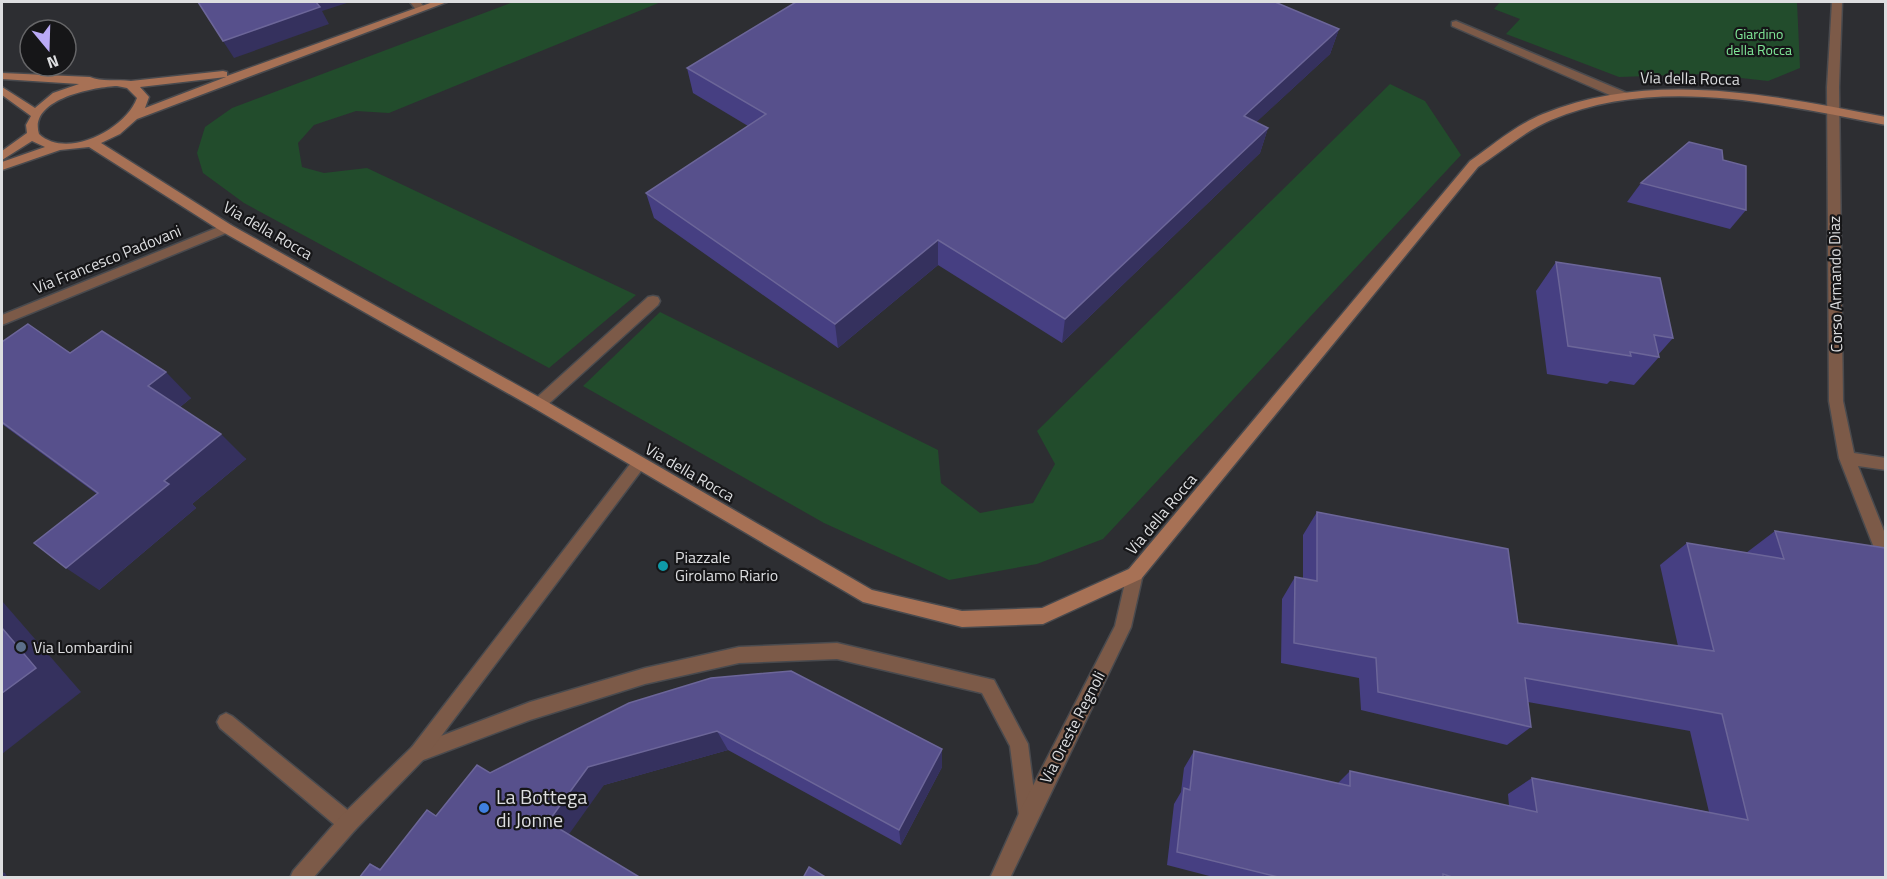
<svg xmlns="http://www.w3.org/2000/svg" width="1887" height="879" viewBox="0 0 1887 879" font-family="'Titillium Web',sans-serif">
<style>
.green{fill:#224c2c}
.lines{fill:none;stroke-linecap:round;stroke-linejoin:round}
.lane-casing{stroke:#494a4e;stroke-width:3}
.street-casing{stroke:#494a4e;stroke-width:3}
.secondary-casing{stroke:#494a4e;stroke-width:3}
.lane{fill:#7c5a48;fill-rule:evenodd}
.street{fill:#7c5a48;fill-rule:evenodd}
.secondary{fill:#a77155;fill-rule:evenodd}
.wall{fill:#463f82}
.shaded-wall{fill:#35315e}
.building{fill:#57508c;stroke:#6c6699;stroke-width:1.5}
.culture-dot{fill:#0f9aa8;stroke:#161618;stroke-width:2}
.service-dot{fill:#5c6f8a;stroke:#161618;stroke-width:2}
.shop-dot{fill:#3f7fe0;stroke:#161618;stroke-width:2}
.labels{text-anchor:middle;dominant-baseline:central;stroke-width:4.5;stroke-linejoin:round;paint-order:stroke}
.far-park-label{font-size:14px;fill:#80e898;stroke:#161618}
.street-label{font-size:16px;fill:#dddee0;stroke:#161618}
.poi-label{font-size:16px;fill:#dddee0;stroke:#161618;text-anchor:start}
.near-poi-label{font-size:20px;fill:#dddee0;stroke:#161618;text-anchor:start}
</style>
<rect width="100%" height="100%" fill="#2d2e32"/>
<g class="green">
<path d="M513,2h148l-272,111 -33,-2 -42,14 -16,18 4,24 22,6 43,-5 269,127 -87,73 -305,-165 -41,-30 -6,-20 8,-26 27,-19z"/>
<path d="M1500,2h297l3,66 -32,13 -63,-7 -86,3 -113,-43 14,-15 -26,-10z"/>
<path d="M1390,84l35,17 36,54 -358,384 -66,25 -88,16 -125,-57 -241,-137 77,-74 278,138 3,33 39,30 53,-10 22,-39 -18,-33z"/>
</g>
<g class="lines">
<defs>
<g id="lane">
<path d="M1456,21l171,72 2,3 -6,4 -4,-1 -167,-73v-4z"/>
<path d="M653,296l5,1 2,4 -2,4 -114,103h-10l-2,-4 2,-4 114,-103z"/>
<path d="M837,643l157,37 34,64 9,72 -2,7 -7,2 -7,-2 -2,-7 -9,-70 -28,-53 -145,-34 -98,4 -94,21 -115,36 -112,42 -6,-3 -3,-6 3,-6 118,-45 115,-34 94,-21z"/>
<path d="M226,713l6,3 123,100 2,7 -2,7 -7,2 -7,-2 -121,-102 -3,-6 3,-6z"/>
</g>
<g id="street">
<path d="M410,2h10l6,7 -9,2z"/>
<path d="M1832,2h10l-3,85 4,314 11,52 32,5v12l-28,-4 28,70v29l-6,-2 -2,-5 -39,-100 -10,-57 -2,-314z"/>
<path d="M226,224l5,1 1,3 -1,3 -229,94v-10z"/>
<path d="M639,457l5,2 3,4 -3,4 -220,292 -69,71 -42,48h-23l3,-7 48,-55 71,-69 222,-288z"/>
<path d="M1135,567l6,2 2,5 -12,53 -121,251h-20l31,-69 94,-183 12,-52 2,-5z"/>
</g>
<path id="secondary" d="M433,2h14l-310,117 -17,15 -19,9 130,82 313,175 328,190 90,21 80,-3 87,-39 341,-408c23,-16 46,-36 73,-47 111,-45 230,-18 343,3v8c-110,-21 -228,-50 -335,-5 -26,11 -49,31 -73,47l-337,412 -98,45 -81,3 -99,-25 -329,-194 -313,-177 -132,-84 -29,3 -58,20v-8l43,-15 -13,-6 -30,19v-9l25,-18 -1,-8 5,-9 -29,-21v-8l33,21 18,-15 26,-9 -77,-5v-6l88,4c11,5 27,2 41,4l92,-10 4,1v4zM226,77l-81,31 4,-11 -9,-10zM117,86l10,2 10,10c-11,31 -70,62 -98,36 -11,-35 55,-47 78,-48z"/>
</defs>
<use href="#lane" class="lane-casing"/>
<use href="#street" class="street-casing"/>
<use href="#secondary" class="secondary-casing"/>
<use href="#lane" class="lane"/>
<use href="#street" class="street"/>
<use href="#secondary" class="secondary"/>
</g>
<g class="wall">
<path d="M1339,29l-9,25 -74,68 12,6 -8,25 -198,190 -124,-78 -100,83 -184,-130 -8,-25 102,-67 -55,-33 -6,-25z"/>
<path d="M1641,183l105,27 -16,19 -103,-27z"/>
<path d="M1556,262l117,76 -15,17 1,2 -25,28 -24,-4 -3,3 -60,-10 -11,-83z"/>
<path d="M2,342l68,11 121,45 -11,9 66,52 -54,45 4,4 -97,82 -2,-96 -95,-70z"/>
<path d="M1317,512l201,111 160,23 -18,-81 27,-22 59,10 29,-22 111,347h-669l-50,-13 7,-61 7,-12 3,-24 10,-17 143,33 13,-13 159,35 -1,-12 24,-16 177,34 -19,-81 -162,-29 3,25 -24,18 -146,-35 -2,-32 -78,-15 1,-64 13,-22 8,2v-44z"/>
<path d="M791,671l151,96 -41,78 -173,-95 -124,35 -245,93 11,-14 11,5 55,-53 54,-43z"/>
</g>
<g class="shaded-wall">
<path d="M314,2h36l-28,9 7,13 -95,34 -11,-17z"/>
<path d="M1339,29l-9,25 -94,87 8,-25z"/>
<path d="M1268,128l-8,25 -198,190 3,-24z"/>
<path d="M938,240v25l-100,83 -3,-24z"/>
<path d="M166,372l25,26 -16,13 -27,-25z"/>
<path d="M221,434l25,25 -54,45 4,4 -97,82 -33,-22 98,-87z"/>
<path d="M2,601l79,91 -79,62z"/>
<path d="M717,731l11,19 -124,35 -37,52 -19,-15 40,-55z"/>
<path d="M942,749v18l-41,78 -2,-15z"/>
<path d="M2,872l3,1 3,5h-6z"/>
</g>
<g class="building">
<path d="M198,2h118l4,5 -97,34z"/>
<path d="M796,2h479l64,27 -95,87 24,12 -203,191 -127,-79 -103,84 -189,-131 120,-79 -79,-46z"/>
<path d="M1689,142l33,8 1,10 23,6v44l-105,-27z"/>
<path d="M1556,262l104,16 13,60 -19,-3 5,22 -29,-5 1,4 -63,-10z"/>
<path d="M28,324l42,29 32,-22 64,41 -18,14 73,48 -57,47 5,3 -103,84 -32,-25 64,-50 -96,-71v-80z"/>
<path d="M1317,512l191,37 10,74 196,28 -27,-108 97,16 -9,-28 110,17 1,330h-431l-12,-4v4h-161l-105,-26 7,-64 6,2 4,-39 156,35v-15l187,41 -5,-34 216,42 -26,-106 -197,-36 6,49 -153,-35 -2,-34 -82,-15 1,-66 22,4z"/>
<path d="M2,628l34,40 -34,25z"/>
<path d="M791,671l151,78 -43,81 -182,-99 -129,36 -40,55 93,56h-282l11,-14 10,6 47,-60 9,6 41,-51 13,8 139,-70 82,-25z"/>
<path d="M809,867l18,11h-24z"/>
</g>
<circle class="culture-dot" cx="663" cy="566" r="6"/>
<circle class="service-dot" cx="21" cy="647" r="6"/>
<circle class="shop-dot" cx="484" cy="808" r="6"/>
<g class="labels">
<g class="far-park-label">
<text x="1759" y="33">Giardino<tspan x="1759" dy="16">della Rocca</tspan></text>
</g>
<g class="street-label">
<text transform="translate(1690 78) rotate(1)">Via della Rocca</text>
<text transform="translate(268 230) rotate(30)">Via della Rocca</text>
<text transform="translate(107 259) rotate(-22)">Via Francesco Padovani</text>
<text transform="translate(1835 284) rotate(-91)">Corso Armando Diaz</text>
<text transform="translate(690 472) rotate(30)">Via della Rocca</text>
<text transform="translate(1161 514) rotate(-50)">Via della Rocca</text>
<text transform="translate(1072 727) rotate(-63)">Via Oreste Regnoli</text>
</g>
<g class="poi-label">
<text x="675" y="557">Piazzale<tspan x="675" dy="18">Girolamo Riario</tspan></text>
<text x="33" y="647">Via Lombardini</text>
</g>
<g class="near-poi-label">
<text x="496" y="796">La Bottega<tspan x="496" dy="23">di Jonne</tspan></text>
</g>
</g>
<rect width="1887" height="879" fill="none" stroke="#dddee0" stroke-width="6"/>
<g transform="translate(48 48) rotate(161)"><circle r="28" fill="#161618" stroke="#666668" stroke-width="1.5"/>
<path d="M0-4.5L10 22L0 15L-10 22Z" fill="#baaaf6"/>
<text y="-9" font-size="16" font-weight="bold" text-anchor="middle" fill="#dddee0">N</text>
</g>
</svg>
